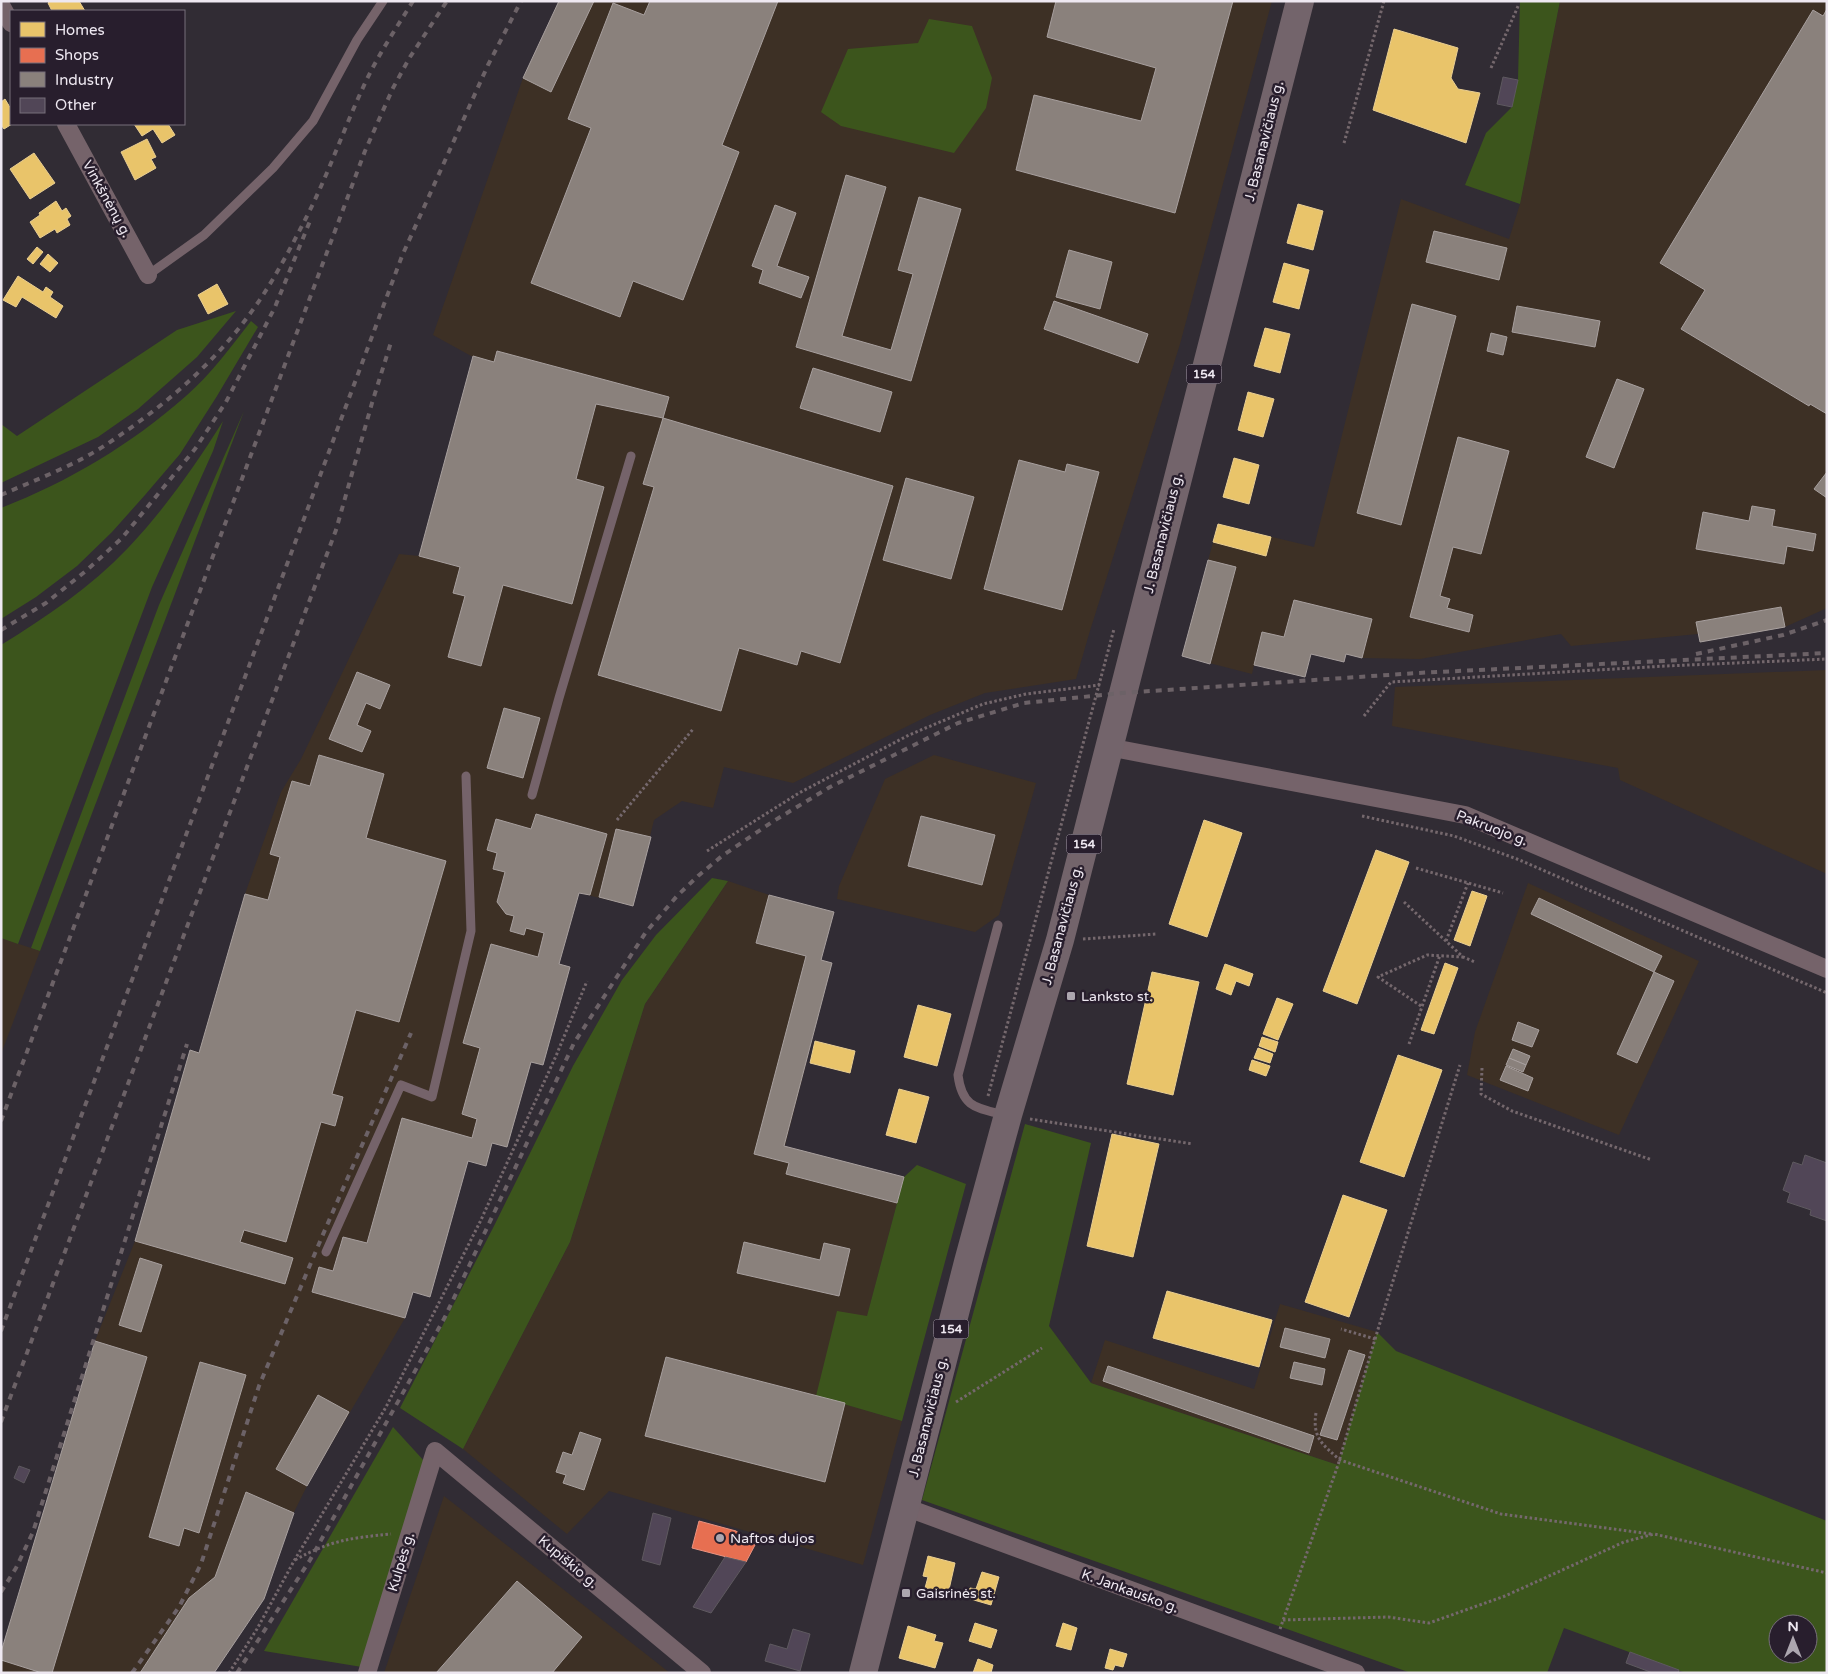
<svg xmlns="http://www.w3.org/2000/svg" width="1828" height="1674" viewBox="0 0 1828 1674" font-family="'Varela Round',sans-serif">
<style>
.industrial{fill:#3d3025}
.green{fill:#3c551c;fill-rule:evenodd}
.homes{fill:#e9c46a;stroke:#eacf92}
.shops{fill:#e76f51;stroke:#e99381}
.industry{fill:#8a817c;stroke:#a8a09f}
.building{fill:#514657;stroke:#5e595f}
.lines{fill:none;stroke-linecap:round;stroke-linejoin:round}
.path{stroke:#75686d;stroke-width:3;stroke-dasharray:2.5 2.5;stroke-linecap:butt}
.service{stroke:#75636a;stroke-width:9}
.minor{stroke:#75636a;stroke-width:18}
.primary{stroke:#73646b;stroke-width:28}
.rail{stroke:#6c6267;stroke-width:4;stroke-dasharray:6 6;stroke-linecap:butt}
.poi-dot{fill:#aca6af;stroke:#281e2d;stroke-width:2}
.labels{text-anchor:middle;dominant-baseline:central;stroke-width:5;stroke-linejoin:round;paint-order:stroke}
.shield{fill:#281e2d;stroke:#b3abb6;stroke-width:1}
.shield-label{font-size:12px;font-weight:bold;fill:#eee8f1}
.street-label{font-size:14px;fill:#eee8f1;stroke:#281e2d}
.poi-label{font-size:14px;fill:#eee8f1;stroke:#281e2d;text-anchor:start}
</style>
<rect width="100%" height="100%" fill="#312c34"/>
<g class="industrial">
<path d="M559,1h713l-92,343 -91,290 -13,45 -91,14 -55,22 -137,68 -69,-16 -11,41 -31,-7 -28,19 -21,86 -54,-13 -20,71 11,3 -27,98 -12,-3 -24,85 -15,-4 -6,23 -18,-5 -56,131 -7,26 -98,168 -93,187h-213v-21l94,-311 40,-100 55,-191 9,2 46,-158 36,-102 20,-33 98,-205 20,2 54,-199 -40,-22 90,-257z"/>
<path d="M1560,1h267v607l-42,19 -85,15 -2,-8 -127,12 -10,-12 -141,25 -58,-1 -16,-4h-35l-6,23 -51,-12 -2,9 -70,-18 36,-132 96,23 87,-348 108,40 11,-35z"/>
<path d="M1827,670v204l-207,-94 -2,-12 -226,-42 3,-39z"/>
<path d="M934,755l102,28 -37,132 -24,17 -138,-33 2,-13 46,-107z"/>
<path d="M728,881l41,14 65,17 -13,48 11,3 -47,183 119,31 -37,140 -50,79 85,25 -39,144 -254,-74 -42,43 -104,-85 107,-207 75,-238z"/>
<path d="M1528,883l171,78 -80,174 -152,-60 8,-43z"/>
<path d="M1,938l39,13 -39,103z"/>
<path d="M1280,1304l97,28 -39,133 -247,-82 14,-43 149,49z"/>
<path d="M444,1496l226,177h-286z"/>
</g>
<g class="green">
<path d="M1520,1h40l-40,203 -55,-19 21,-52 26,-26 6,-27z"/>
<path d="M929,19l43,7 20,52 -6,30 -32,45 -113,-27 -20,-14 27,-63 70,-6z"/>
<path d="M236,311l-39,46 -59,52 -40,28 -97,46v-59l16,12 160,-106z"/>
<path d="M251,321l7,6 -41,69 -37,58 -35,41 -33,37 -35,34 -41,31 -35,22v-111c69,-27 129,-63 185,-112 25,-22 45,-49 65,-75z"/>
<path d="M244,411l-204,540 -9,-3 128,-343z"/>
<path d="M223,421l-10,30 -61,136 -134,357 -17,-6v-293c45,-28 90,-58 127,-97 36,-38 67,-82 95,-127z"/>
<path d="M712,878l16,3 -83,123 -75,238 -107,207 -63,-41 94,-182 79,-160 49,-86 34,-45z"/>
<path d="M1025,1124l66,19 -42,183 42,57 247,82 39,-133 19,19 431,170v152h-141l-122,-45 -17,45h-136l-489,-173zM1778,1624h30v30h-30z"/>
<path d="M917,1165l49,19 -64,237 -86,-25 21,-85 30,5 37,-139z"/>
<path d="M393,1427l32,35 -63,205 -98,-16z"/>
</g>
<g class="homes">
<path d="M50,1h29l6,10h-33l-4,-8z"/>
<path d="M1394,29l64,19 -7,30 7,11 22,4 -14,50 -93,-33z"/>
<path d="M5,99l6,10 1,15 -8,5 -3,-4v-23z"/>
<path d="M134,124h34l7,11 -13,8 -9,-14 -11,7z"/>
<path d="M147,139l9,18 -5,2 5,9 -21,12 -14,-28z"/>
<path d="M34,153l21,30 -25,16 -20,-30z"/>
<path d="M56,201l6,10 4,-3 5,8 -4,3 3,6 -13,8 -2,-4 -15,9 -10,-16 10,-7 -1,-2z"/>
<path d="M1298,204l25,7 -10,39 -26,-7z"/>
<path d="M37,247l6,5 -10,12 -6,-5z"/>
<path d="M48,254l10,9 -8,9 -10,-8z"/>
<path d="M1284,263l25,7 -10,39 -26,-7z"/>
<path d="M18,276l25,16 3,-5 7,5 -3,5 13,9 -7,12 -34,-21 -6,10 -13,-7z"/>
<path d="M217,284l11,20 -20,10 -10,-19z"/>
<path d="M1265,328l25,6 -10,39 -26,-7z"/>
<path d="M1248,392l26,7 -11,38 -25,-7z"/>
<path d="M1234,458l25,7 -10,39 -26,-7z"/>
<path d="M1218,524l53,13 -5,19 -53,-14z"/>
<path d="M1204,820l38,13 -35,104 -38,-13z"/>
<path d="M1376,850l33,12 -52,142 -34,-13z"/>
<path d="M1472,891l15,5 -17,50 -16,-6z"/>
<path d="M1445,963l13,5 -24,66 -13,-4z"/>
<path d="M1225,964l28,10 -4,12 -13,-5 -5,14 -15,-6z"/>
<path d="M1152,972l47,10 -26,113 -46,-11z"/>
<path d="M1277,998l16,6 -15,36 -15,-6z"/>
<path d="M918,1005l33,9 -14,52 -33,-9z"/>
<path d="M1262,1037l16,5 -3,10 -16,-6z"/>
<path d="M815,1041l40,10 -5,22 -40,-10z"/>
<path d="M1258,1048l15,6 -3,9 -16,-5z"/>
<path d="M1398,1055l44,15 -38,107 -44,-15z"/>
<path d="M1252,1060l18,6 -4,10 -17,-6z"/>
<path d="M899,1089l30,8 -13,46 -30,-8z"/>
<path d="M1112,1134l47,10 -26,113 -46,-11z"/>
<path d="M1343,1195l44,15 -38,107 -44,-15z"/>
<path d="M1167,1291l105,29 -13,47 -106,-29z"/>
<path d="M928,1556l27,7 -7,31 -23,-6 3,-11 -5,-1z"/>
<path d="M982,1572l17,5 -8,28 -24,-7 3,-10 6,1z"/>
<path d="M975,1623l22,7 -6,18 -22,-7z"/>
<path d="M1063,1623l14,5 -6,22 -15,-4z"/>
<path d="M908,1626l28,9 -2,6 9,2 -8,25 -36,-10z"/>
<path d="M1110,1649l17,5 -4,13 -8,-2 -2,5 -8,-2z"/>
<path d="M978,1659l15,6 -2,8h-18z"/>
</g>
<path class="shops" d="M699,1521l37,10 19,14 -9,17 -54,-14z"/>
<g class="industry">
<path d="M559,1h35l-43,91 -28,-14z"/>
<path d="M650,1h128l-56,144 17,7 -56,148 -50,-19 -13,36 -89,-34 60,-155 -23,-9 45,-116 31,12z"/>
<path d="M1056,1h177l-58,212 -159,-43 18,-75 107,26 15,-53 -109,-31z"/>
<path d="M1827,9v405l-17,-10 -1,2 -128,-77 24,-39 -45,-27 153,-253 10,6z"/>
<path d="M846,175l40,12 -44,149 49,14 22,-76 -15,-4 21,-73 42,12 -50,172 -115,-34z"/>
<path d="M775,205l21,8 -19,53 32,11 -8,21 -42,-15 4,-13 -11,-4z"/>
<path d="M1434,231l73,17 -8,32 -73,-18z"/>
<path d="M1069,250l43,12 -12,47 -44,-12z"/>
<path d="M1054,301l94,33 -10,29 -94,-34z"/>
<path d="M1412,304l44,12 -55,209 -44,-12z"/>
<path d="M1517,306l83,15 -5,26 -83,-15z"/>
<path d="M1491,333l16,4 -4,18 -16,-4z"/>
<path d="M497,351l172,46 -6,21 -67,-14 -20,75 28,8 -32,117 -69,-19 -22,81 -33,-9 17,-61 -12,-3 7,-26 -41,-11 54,-200 21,6z"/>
<path d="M813,368l79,24 -12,40 -80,-24z"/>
<path d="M1617,379l27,10 -30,79 -28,-11z"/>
<path d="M663,418l230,68 -53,177 -39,-12 -4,14 -58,-17 -18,63 -123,-36 56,-188 -11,-3z"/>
<path d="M1458,437l51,14 -28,103 -28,-7 -13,49 10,3 -3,9 26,7 -4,17 -59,-15z"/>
<path d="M1019,460l46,12 2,-8 32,8 -37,138 -78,-21z"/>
<path d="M1827,472v26l-13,-9z"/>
<path d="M906,478l68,19 -23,82 -68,-19z"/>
<path d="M1752,506l23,4 -3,16 44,8 -3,17 -26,-5 -3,18 -88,-15 7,-37 46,9z"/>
<path d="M1208,560l28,7 -26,97 -28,-8z"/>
<path d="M1294,600l78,19 -10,39 -16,-4 -2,8 -33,-8 -6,23 -51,-12 8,-33 22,5z"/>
<path d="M1781,607l4,20 -85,15 -4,-20z"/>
<path d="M357,672l33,13 -10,24 -14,-6 -9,22 14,6 -9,21 -33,-13z"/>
<path d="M504,708l36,10 -17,60 -36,-10z"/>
<path d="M319,755l65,19 -18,64 80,23 -47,161 -43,-12 -24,84 11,3 -8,29 -14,-4 -35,120 -42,-12 -4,12 53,16 -8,26 -150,-43 55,-191 9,3 46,-159 23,6 12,-43 -10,-3 22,-73 18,5z"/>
<path d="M536,814l71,20 -17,61 -11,-2 -20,71 11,3 -27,98 -12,-3 -24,85 -15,-4 -6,23 -18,-5 -38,136 -17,-5 -8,26 -93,-26 7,-25 14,4 10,-34 24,6 35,-125 70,20 5,-19 -15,-5 18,-66 -17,-5 28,-99 47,13 6,-24 -18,-5 -2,7 -14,-4 4,-15 -8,-2 -9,-12 8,-30 -12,-3 4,-16 -10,-3 9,-31 35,10z"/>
<path d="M921,816l74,19 -13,50 -74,-19z"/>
<path d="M616,829l35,8 -18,69 -34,-9z"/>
<path d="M769,895l65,17 -13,48 11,3 -48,183 120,31 -7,26 -111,-29 3,-11 -35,-9 52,-198 -50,-13z"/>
<path d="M1539,898l123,58 -8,16 -123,-58z"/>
<path d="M1654,972l20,9 -37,82 -20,-9z"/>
<path d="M1518,1022l21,8 -7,17 -20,-7z"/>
<path d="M1513,1049l17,7 -4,9 -17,-7z"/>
<path d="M1509,1058l17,7 -3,7 -17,-7z"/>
<path d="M1506,1066l27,12 -5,13 -28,-11z"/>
<path d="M744,1242l76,18 4,-17 26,6 -11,47 -102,-23z"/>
<path d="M140,1258l22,7 -21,67 -22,-7z"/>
<path d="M1285,1328l45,11 -5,19 -45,-11z"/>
<path d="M95,1341l52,16 -95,316h-10l-41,-13v-8z"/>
<path d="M1349,1350l16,5 -28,85 -17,-5z"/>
<path d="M666,1357l179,46 -20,79 -180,-46z"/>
<path d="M200,1362l46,13 -47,158 -15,-5 -5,18 -30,-9z"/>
<path d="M1294,1362l31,7 -3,16 -32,-7z"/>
<path d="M1108,1366l206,70 -5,17 -206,-72z"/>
<path d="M318,1395l31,17 -42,74 -31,-17z"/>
<path d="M580,1432l21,7 -17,51 -21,-7 3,-8 -10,-3 7,-20 9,3z"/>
<path d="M246,1492l48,21 -30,86 -50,74h-74l49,-75 26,-21z"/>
<path d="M517,1581l65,56 -30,36h-116z"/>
</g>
<g class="building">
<path d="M1503,77l15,3 -6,27 -15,-3z"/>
<path d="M1805,1155l22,8v58l-17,-6 1,-5 -24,-8 3,-9 -7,-3 10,-28 9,3z"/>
<path d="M19,1466l11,4 -6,13 -10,-5z"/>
<path d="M653,1513l18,5 -11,47 -18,-5z"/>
<path d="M725,1557l21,5 -35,51 -18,-6z"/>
<path d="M793,1629l17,5 -10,37 -35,-10 5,-17 17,5z"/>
<path d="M1630,1652l49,18 -1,3h-25l-27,-10z"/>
</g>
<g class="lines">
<g class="path">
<path d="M1491,68l28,-64"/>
<path d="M1344,143l40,-142"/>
<path d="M1364,716l27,-34 275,-16 161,-7"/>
<path d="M1362,816l92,20 63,23 310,134"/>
<path d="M617,820l77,-92"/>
<path d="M707,851l92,-58 110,-58 74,-31 43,-10 74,-9"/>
<path d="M1416,868l87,25"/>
<path d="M1404,902l59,55 12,5"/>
<path d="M1083,939l74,-5"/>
<path d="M1446,941l22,-58"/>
<path d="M1421,1006l-43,-29 49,-22 36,2"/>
<path d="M1409,1044l31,-89"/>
<path d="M1482,1068l-1,26 31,17 140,49"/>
<path d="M988,1096l126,-467"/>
<path d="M1030,1119l163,25"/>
<path d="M1375,1339l85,-274"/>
<path d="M956,1402l86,-54"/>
<path d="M1316,1413c-4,25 7,32 24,47l161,54 150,20"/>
<path d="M295,1560c36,-20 56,-22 96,-26"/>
<path d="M1283,1620l105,-3 41,6 76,-27 119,-54 30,-8 173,39"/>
<path d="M1280,1629l58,-164 37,-126 -34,-10"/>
<path d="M229,1673l28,-44 37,-68 92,-154 94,-185 76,-166 31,-75"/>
</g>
<g class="service">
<path d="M148,275l56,-40 69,-67 40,-47 44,-81 26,-39"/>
<path d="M532,795l27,-97 72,-242"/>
<path d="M998,925l-40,150c4,33 19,33 47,40"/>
<path d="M326,1252l75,-167 31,12 39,-166 -5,-155"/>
</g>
<g class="minor">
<path d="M1,5l10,18"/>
<path d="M66,124l82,151"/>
<path d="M1108,747l357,68 362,154"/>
<path d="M905,1507l451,166"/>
<path d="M367,1673l68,-222 267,222"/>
</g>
<path class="primary" d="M863,1673l105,-411 40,-147 52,-175 240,-939"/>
<g class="rail">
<path d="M1,495c34,-15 75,-30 106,-51 53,-35 104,-77 142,-129 22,-29 40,-64 57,-97 23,-45 39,-93 61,-139 13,-27 30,-52 46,-78"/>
<path d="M1,630l45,-27 41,-33 35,-32 73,-89 31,-47 49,-95 35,-86"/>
<path d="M1696,654l87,-19 44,-15"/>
<path d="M1,1121l364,-970 28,-63 17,-31 37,-56"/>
<path d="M1,1331l401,-1075 86,-191 33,-64"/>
<path d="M1,1422l335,-892 36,-127 20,-64"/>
<path d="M1,1592l15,-24 17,-36 154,-488"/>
<path d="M132,1673l47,-66 22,-43 58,-178 62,-147 90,-206"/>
<path d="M237,1673l73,-113 135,-243 129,-274 72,-111 31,-36 21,-20 24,-20 50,-34 58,-35 128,-64 66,-20 98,-10 295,-20 410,-20"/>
</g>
</g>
<g class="poi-dot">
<rect x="1066" y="991" width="10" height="10" rx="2.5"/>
<circle cx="720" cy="1538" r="5"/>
<rect x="901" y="1588" width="10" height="10" rx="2.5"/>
</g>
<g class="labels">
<g class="shield">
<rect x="1186.5" y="364.5" width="35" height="19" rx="4"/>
<rect x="1066.5" y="834.5" width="35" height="19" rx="4"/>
<rect x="933.5" y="1319.5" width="35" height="19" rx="4"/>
</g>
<g class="shield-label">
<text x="1204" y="374">154</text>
<text x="1084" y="844">154</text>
<text x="951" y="1329">154</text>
</g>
<g class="street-label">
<text transform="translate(1264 141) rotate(-76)">J. Basanavičiaus g.</text>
<text transform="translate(107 199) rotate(61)">Vinkšnėnų g.</text>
<text transform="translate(1163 533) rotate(-76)">J. Basanavičiaus g.</text>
<text transform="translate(1492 828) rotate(21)">Pakruojo g.</text>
<text transform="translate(1062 925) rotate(-75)">J. Basanavičiaus g.</text>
<text transform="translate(928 1417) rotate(-76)">J. Basanavičiaus g.</text>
<text transform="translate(401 1562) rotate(-73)">Kulpės g.</text>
<text transform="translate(568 1562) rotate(40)">Kupiškio g.</text>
<text transform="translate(1130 1591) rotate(20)">K. Jankausko g.</text>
</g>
<g class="poi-label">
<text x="1081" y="996">Lanksto st.</text>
<text x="730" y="1538">Naftos dujos</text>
<text x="916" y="1593">Gaisrinės st.</text>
</g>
</g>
<rect width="1828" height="1674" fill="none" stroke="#eee8f1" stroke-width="5"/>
<rect x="10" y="10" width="175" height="115" fill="#281e2d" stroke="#776f7b"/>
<rect x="20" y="22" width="25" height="15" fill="#e9c46a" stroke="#776f7b"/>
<text x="55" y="35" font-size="15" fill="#eee8f1">Homes</text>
<rect x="20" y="48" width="25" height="15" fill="#e76f51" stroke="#776f7b"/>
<text x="55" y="60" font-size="15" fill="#eee8f1">Shops</text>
<rect x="20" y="72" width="25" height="15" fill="#8a817c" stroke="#776f7b"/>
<text x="55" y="85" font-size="15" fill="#eee8f1">Industry</text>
<rect x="20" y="98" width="25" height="15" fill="#514657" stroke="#776f7b"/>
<text x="55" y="110" font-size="15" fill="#eee8f1">Other</text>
<g transform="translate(1793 1639)"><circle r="24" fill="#281e2d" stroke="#776f7b"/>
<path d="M0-4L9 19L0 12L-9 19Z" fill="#aca6af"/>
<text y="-8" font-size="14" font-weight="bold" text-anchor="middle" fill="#eee8f1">N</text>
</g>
</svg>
